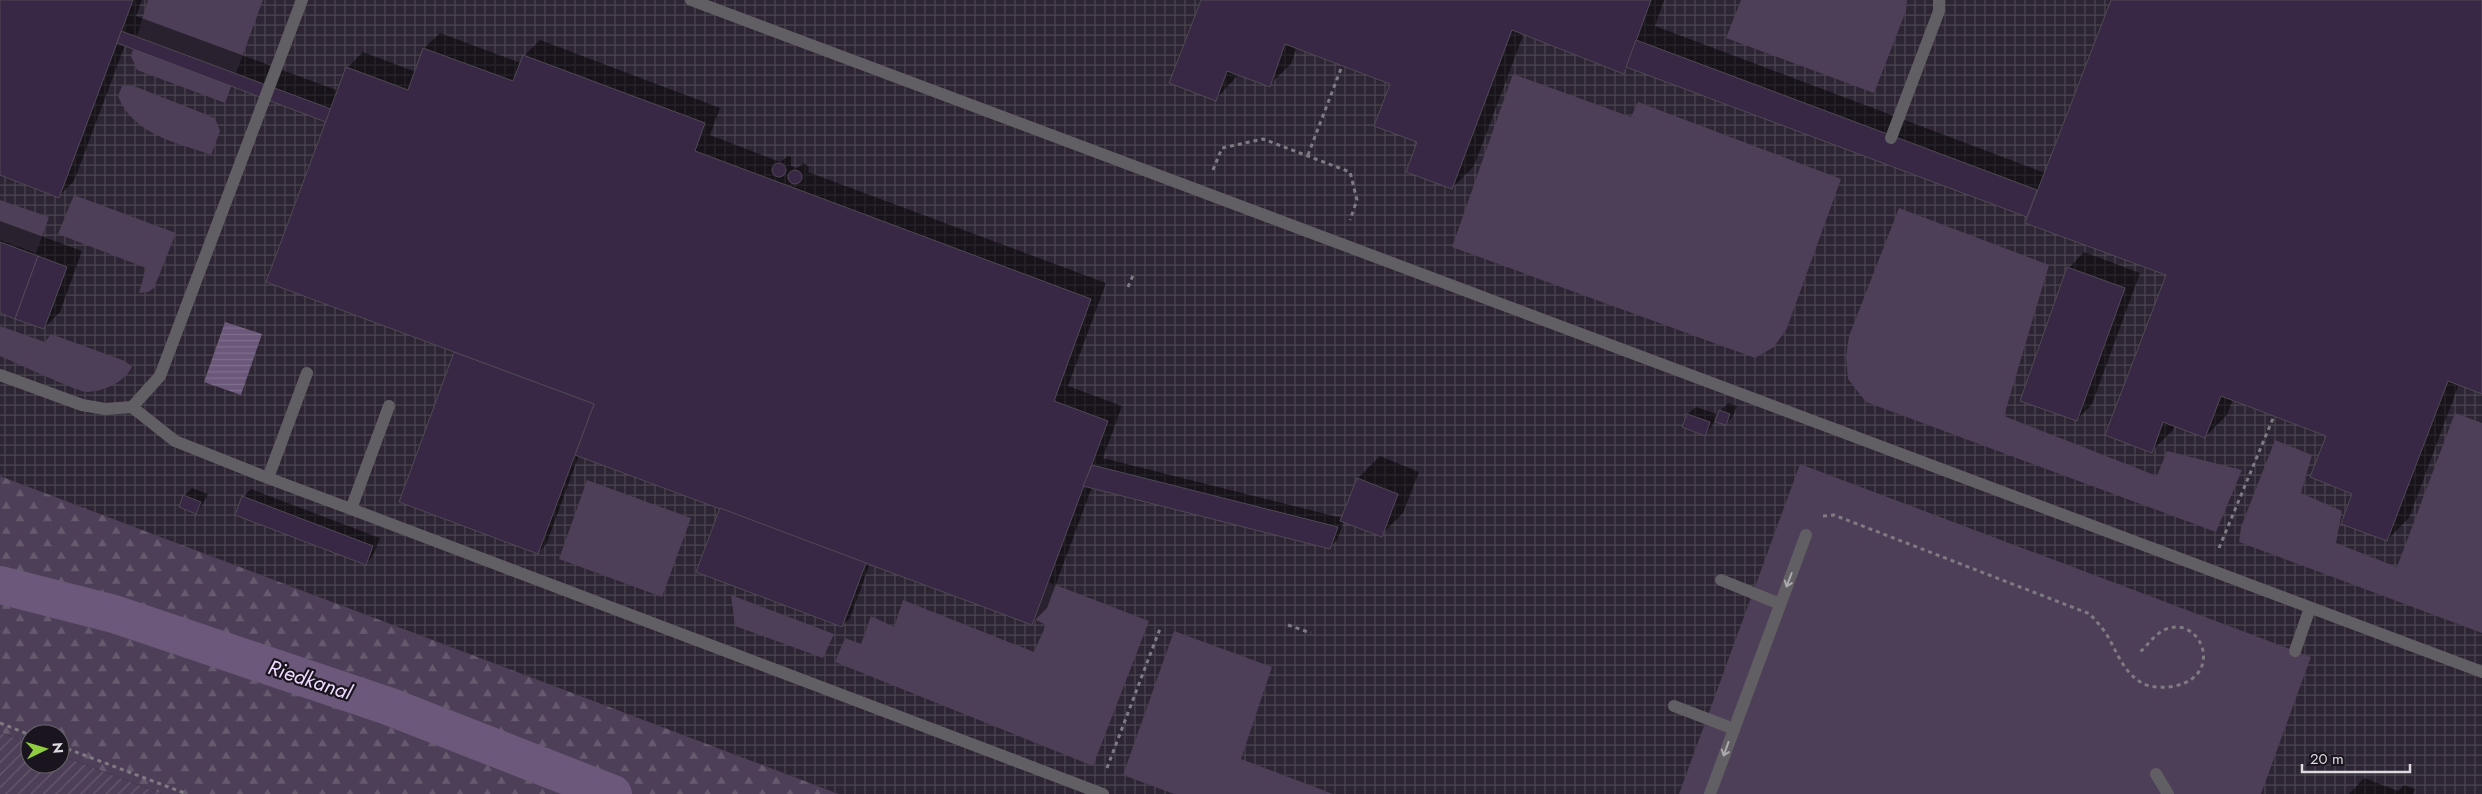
<svg xmlns="http://www.w3.org/2000/svg" width="2482" height="794" viewBox="0 0 2482 794" font-family="Jost,sans-serif">
<style>
.industrial{fill:url(#industrial-grid)}
.green{fill:#4d3f57}
.forest{fill:url(#forest-firs)}
.garden{fill:url(#garden-furrows)}
.water{fill:url(#water-rules)}
.shadow{fill:#0007}
.lines{fill:none;stroke-linecap:round;stroke-linejoin:round}
.canal{stroke:#6b587a;stroke-width:38}
.building{fill:#382745;stroke:#4f4a54}
.path{stroke:#7e7b82;stroke-width:3;stroke-dasharray:4 4;stroke-linecap:butt}
.lane{stroke:#625f64;stroke-width:12}
.oneway{stroke:#aca9ae}
.labels{text-anchor:middle;dominant-baseline:central;stroke-width:4.5;stroke-linejoin:round;paint-order:stroke}
.water-label{font-size:21px;font-style:italic;fill:#eedafe;stroke:#19141d}
</style>
<defs>
<pattern id="industrial-grid" width="8" height="8" patternUnits="userSpaceOnUse" patternTransform="scale(1.25)"><rect width="8" height="8" fill="#2d2533"/><path d="M0 4h8M4 0v8" fill="none" stroke="#4b4450"/></pattern>
<pattern id="forest-firs" width="22" height="20" patternUnits="userSpaceOnUse" patternTransform="scale(1.25)"><rect width="22" height="20" fill="#4d3f57"/><path d="M5 1l3.5 6h-7zM16 11l3.5 6h-7z" fill="#665a6f"/></pattern>
<pattern id="garden-furrows" width="10" height="10" patternUnits="userSpaceOnUse" patternTransform="scale(1.25)"><rect width="10" height="10" fill="#4d3f57"/><path d="M-1 1l2-2M0 10L10 0M9 11l2-2" fill="none" stroke="#665a6f"/></pattern>
<pattern id="water-rules" width="6" height="5" patternUnits="userSpaceOnUse" patternTransform="scale(1.25)"><rect width="6" height="5" fill="#6b587a"/><path d="M0 2.5h6" fill="none" stroke="#806f8d"/></pattern>
</defs>
<rect width="100%" height="100%" fill="#221e26"/>
<path class="industrial" d="M0,0h2482v794h-1643l-839,-318z"/>
<g class="green">
<path d="M148,0h115l-38,103 -88,-33 -6,-14z"/>
<path d="M1741,0h166l-1,11 -32,82 -148,-55z"/>
<path d="M1513,74l118,43 7,-15 203,77 -54,149 -13,19 -19,11 -303,-111z"/>
<path d="M122,86h12l81,32 5,13 -9,24c-35,-13 -78,-20 -93,-59z"/>
<path d="M74,195l102,38 -22,55 -6,4 -9,1 7,-25 -88,-34z"/>
<path d="M0,200l49,17 -13,36 -36,-13z"/>
<path d="M1899,208l150,57 -45,151 153,60 10,-25 75,19 -26,62 -350,-130 -18,-23 -2,-22 3,-21z"/>
<path d="M0,326l45,16 6,-8 74,27 7,6c-9,16 -27,24 -45,25 -9,0 -73,-30 -87,-36z"/>
<path d="M2455,413l27,10v210l-243,-91 2,-15 34,-87 37,15 -11,38 41,18 -6,32 61,24z"/>
<path d="M1800,464l511,193 -50,137h-582z"/>
<path d="M587,480l104,38 -29,79 -103,-38z"/>
<path d="M1048,582l101,39 -56,145 -258,-104 10,-24 16,6 10,-28 23,11 9,-27 131,52 12,-27 -12,-6z"/>
<path d="M731,595l103,39 -11,24 -88,-32z"/>
<path d="M1174,631l98,36 -31,92 92,35h-159l-51,-19z"/>
</g>
<path class="forest" d="M0,476l839,318h-677l-102,-39v-21h-30v10l-30,-12z"/>
<path class="garden" d="M0,732l30,12v20h30v-9l102,39h-162z"/>
<path class="water" d="M225,322l37,12 -21,61 -37,-13z"/>
<g class="shadow">
<path d="M0,0h142l-6,16 203,75 8,-23 16,-16 53,20 8,-24 16,-15 81,30 3,-7 16,-16 180,68 -10,27 70,27 8,-6 3,1v9l6,2 7,-5 5,4 -1,5 298,111 -38,103 54,20 -19,52 239,60 16,-40 22,-22 39,16 -16,41 -22,22 -37,-14 -7,19 -8,8 -237,-61 -45,121 -16,16 -161,-61 -20,55 -8,8 -121,-118 -142,-53 -33,90 -8,7 -83,-199 1,-1 -129,-231 -202,-76 -51,136 -15,15 -59,-22z"/>
<path d="M1202,0h462l-9,26 390,147 67,-173h370v393l-23,-9 -50,134 -22,22 -33,-47 -27,-58 -94,-36 -6,16 -22,22 -30,-12 -2,5 -22,22 16,-178 -137,-63 -3,4 -398,-148 -6,5 -99,-39 -50,133 -22,22 -34,-46 -26,-59 -95,-36 -6,17 -22,21 -30,-11 -23,25z"/>
<path d="M0,221l82,30 -22,61 -16,16 -44,-16z"/>
<path d="M2084,252l56,21 -48,131 -15,16 -8,-152z"/>
<path d="M1728,403l9,3 -4,10 -7,8 -6,-13z"/>
<path d="M1696,407l21,7 -5,12 -8,8 -16,-20z"/>
<path d="M192,488l16,6 -5,10 -7,8 -12,-16z"/>
<path d="M251,489l129,49 -7,18 -8,8 -122,-67z"/>
<path d="M2364,778l34,13 6,-6 11,4 -2,5h-64z"/>
</g>
<g class="lines">
<path class="canal" d="M0,585l114,29 274,92 225,88"/>
</g>
<g class="building">
<path d="M0,0h133l-74,198 -59,-23z"/>
<path d="M1201,0h450l-27,74 -112,-44 -60,159 -46,-17 11,-30 -43,-16 16,-42 -105,-40 -15,43 -43,-16 -11,30 -47,-18z"/>
<path d="M2111,0h371v394l-34,-13 -61,160 -46,-17 11,-30 -42,-17 16,-41 -105,-40 -16,42 -42,-16 -11,31 -47,-18 61,-160 -141,-52z"/>
<path d="M121,31l210,78 -5,13 -209,-79z"/>
<path d="M1636,40l401,150 -10,27 -401,-150z"/>
<path d="M423,48l90,33 10,-26 182,68 -10,28 396,148 -37,102 54,20 -76,204 -457,-170 19,-51 -328,-122 80,-215 62,23z"/>
<circle cx="779" cy="170" r="7"/>
<circle cx="795" cy="177" r="7"/>
<path d="M0,242l38,14 -23,63 -15,-6z"/>
<path d="M38,256l29,11 -23,62 -29,-10z"/>
<path d="M2067,267l58,21 -48,133 -57,-20z"/>
<path d="M454,352l140,52 -56,150 -139,-52z"/>
<path d="M1719,410l11,4 -4,11 -11,-3z"/>
<path d="M1687,414l23,8 -5,14 -23,-9z"/>
<path d="M1092,465l246,62 -8,22 -247,-63z"/>
<path d="M1357,478l41,16 -16,43 -42,-16z"/>
<path d="M183,495l18,7 -5,12 -17,-7z"/>
<path d="M242,496l131,50 -7,19 -131,-50z"/>
<path d="M720,508l146,55 -24,64 -146,-55z"/>
</g>
<g class="lines">
<g class="path">
<path d="M1308,155l34,-89"/>
<path d="M1213,170l9,-22 41,-9 87,33 7,28 -7,20"/>
<path d="M1128,287l6,-14"/>
<path d="M1823,516l11,-1 256,99c5,6 12,13 17,21 10,17 16,37 35,48 9,5 24,5 33,3 51,-11 25,-73 -11,-56 -10,5 -17,16 -25,23"/>
<path d="M2219,548l55,-132"/>
<path d="M1288,625l23,8"/>
<path d="M0,723l30,12"/>
<path d="M60,746l127,48"/>
<path d="M1107,768l54,-142"/>
</g>
<g class="lane">
<path d="M691,0l1791,672"/>
<path d="M1891,138l48,-127v-11"/>
<path d="M307,373l-39,105 83,31"/>
<path d="M0,375l82,30 23,4 27,-2 28,-31 142,-376"/>
<path d="M389,406l-38,103 752,285"/>
<path d="M132,407l43,34 93,37"/>
<path d="M1721,580l59,24"/>
<path d="M2295,651l15,-43"/>
<path d="M1674,706l60,23"/>
<path d="M2156,774l12,20"/>
<path d="M1710,794l96,-259"/>
</g>
</g>
<defs><path id="oneway-shaft" d="M-6 0H5M1.5-3L5.5 0L1.5 3" fill="none" stroke-width="1.6" stroke-linecap="round" stroke-linejoin="round" transform="scale(1.25)"/></defs>
<g class="oneway">
<use href="#oneway-shaft" transform="translate(1789 580) rotate(111)"/>
<use href="#oneway-shaft" transform="translate(1726 749) rotate(110)"/>
</g>
<g class="labels">
<g class="water-label">
<text transform="translate(310 680) rotate(18)">Riedkanal</text>
</g>
</g>
<g transform="translate(45 749) rotate(85)"><circle r="24" fill="#19141d" stroke="#67636b"/>
<path d="M0-4L9 19L0 12L-9 19Z" fill="#91cd40"/>
<text y="-8" font-size="14" font-weight="bold" text-anchor="middle" fill="#dddae0">N</text>
</g>
<path d="M2302 764v8h108v-8" fill="none" stroke="#dddae0" stroke-width="2.5"/>
<text x="2310" y="764" font-size="15" fill="#dddae0" stroke="#19141d" stroke-width="4" paint-order="stroke">20 m</text>
</svg>
